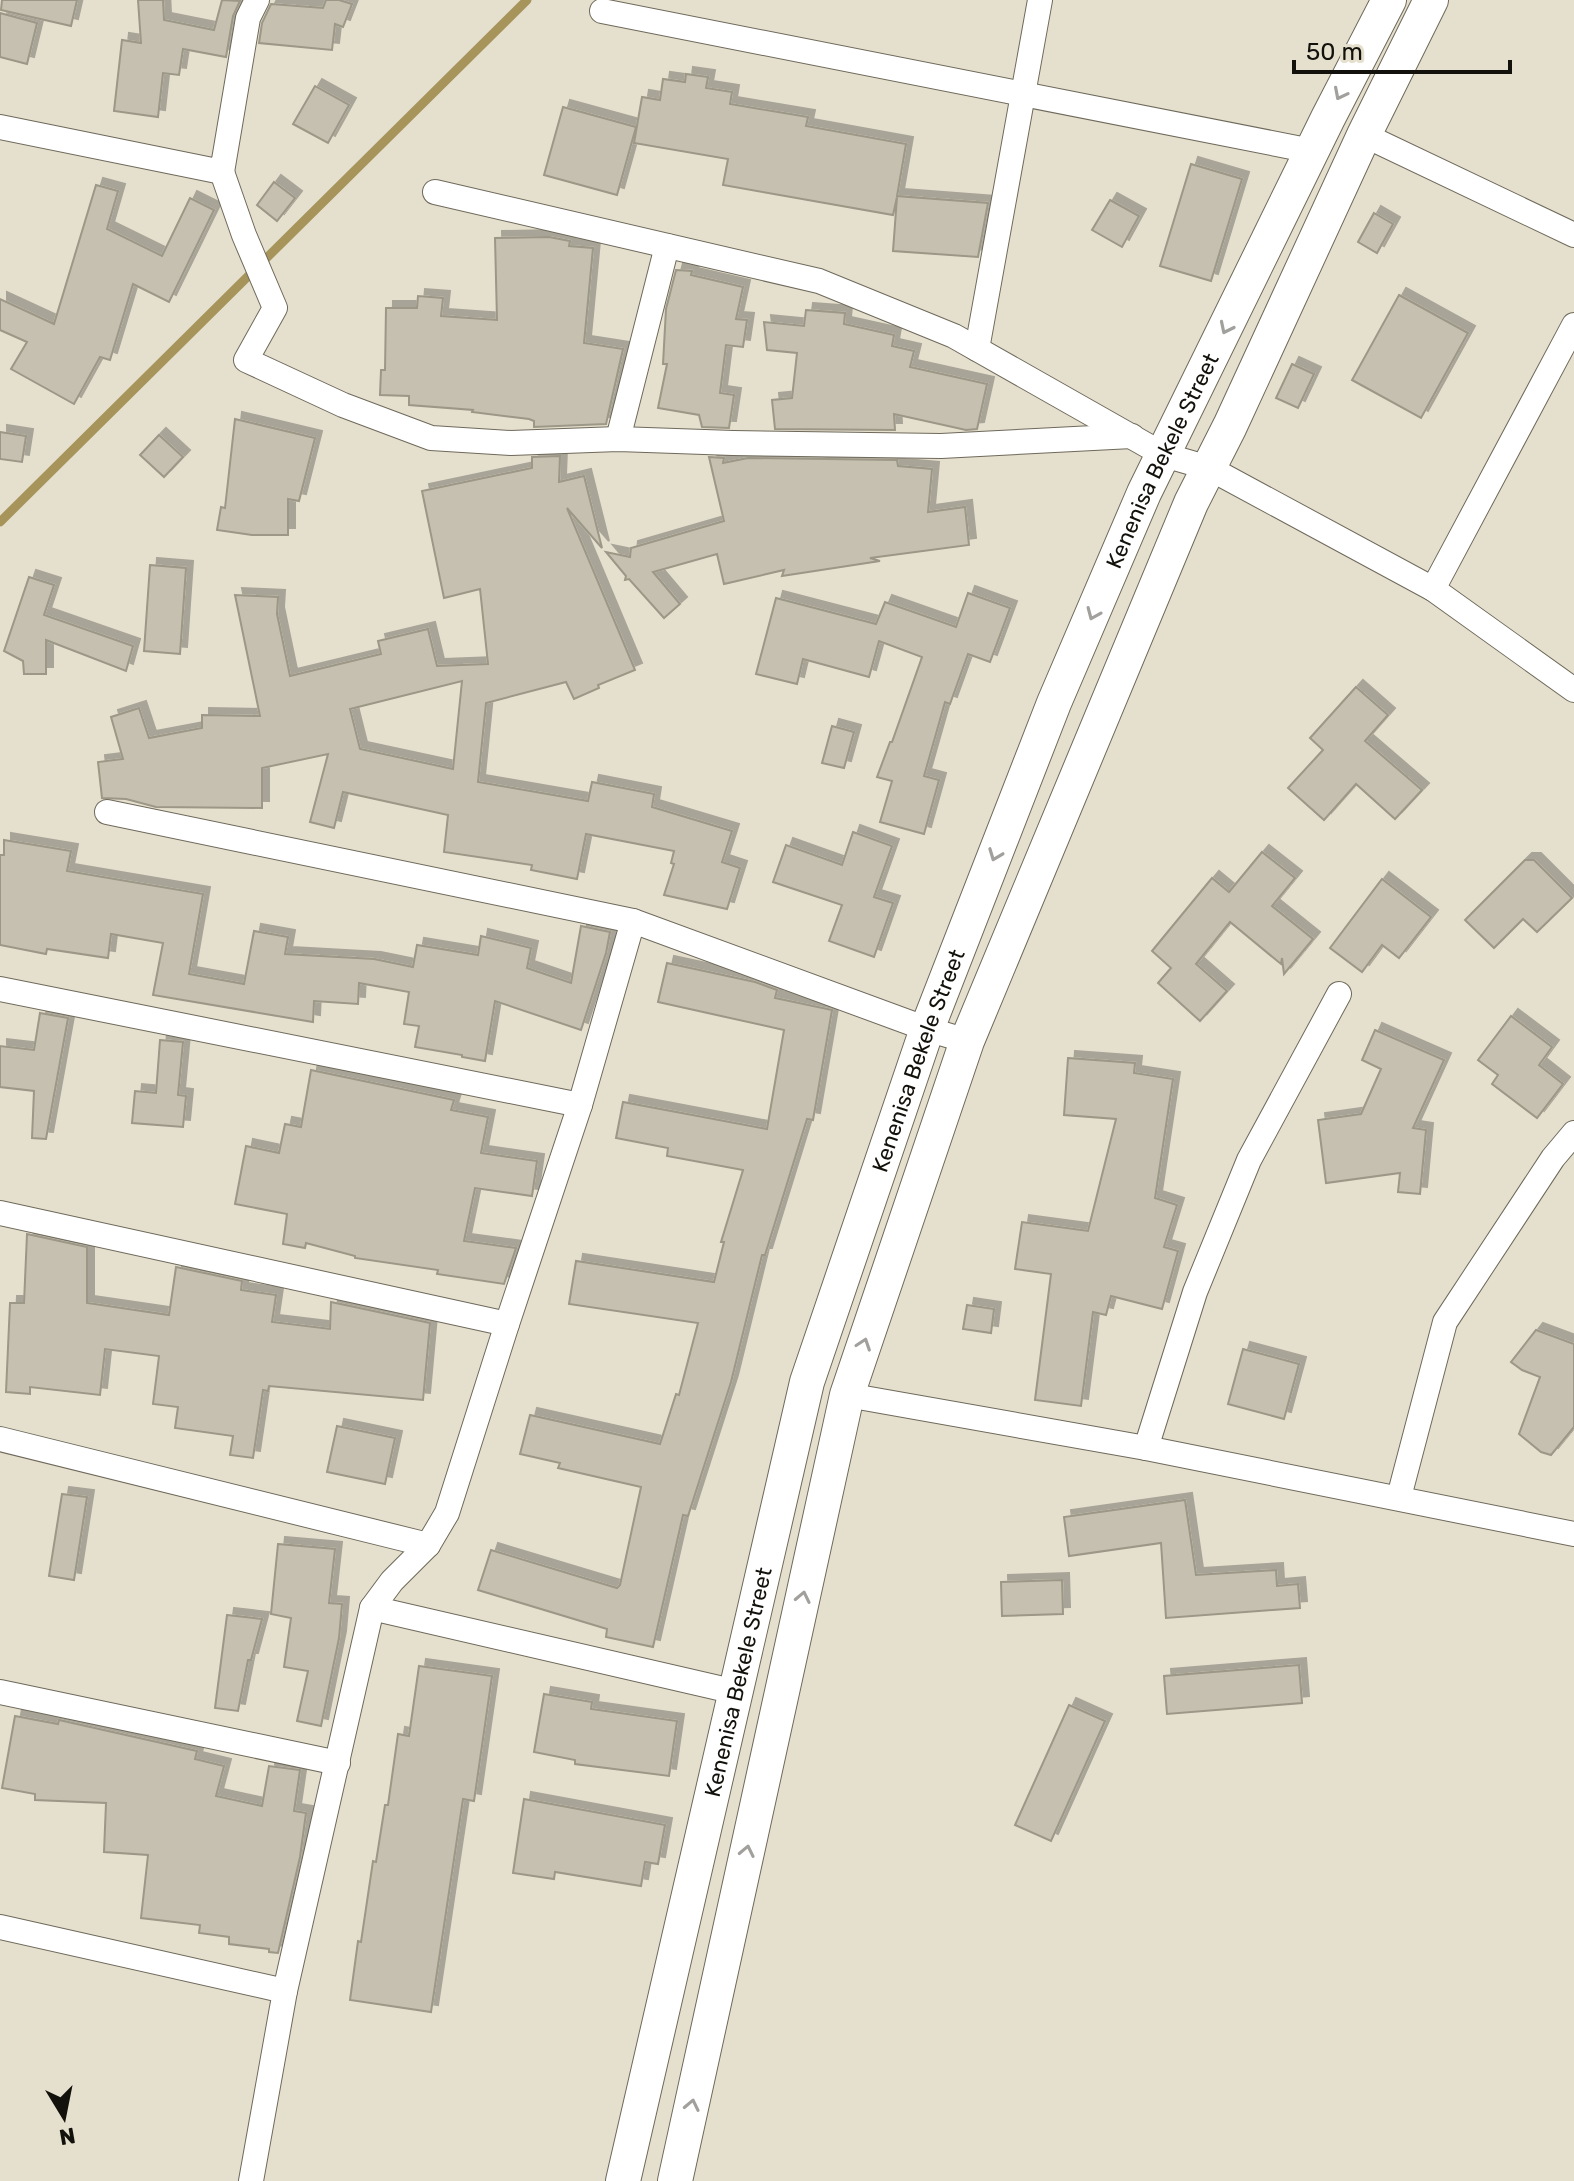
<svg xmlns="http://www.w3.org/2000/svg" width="1574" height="2181" viewBox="0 0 1574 2181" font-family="Rubik,sans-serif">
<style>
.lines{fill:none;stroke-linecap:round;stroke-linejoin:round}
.stream{stroke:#a6945b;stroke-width:9}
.building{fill:#c5c0af;stroke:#9c9787;stroke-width:2;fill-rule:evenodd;filter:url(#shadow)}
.minor-casing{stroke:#6e695a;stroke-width:26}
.secondary-casing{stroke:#6e695a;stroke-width:36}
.minor{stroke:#fff;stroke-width:24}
.secondary{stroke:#fff;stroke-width:34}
.oneway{stroke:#a1a09d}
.labels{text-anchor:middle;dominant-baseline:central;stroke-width:7;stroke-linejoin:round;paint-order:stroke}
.street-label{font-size:22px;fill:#13110b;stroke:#e5dfce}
</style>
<defs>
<filter id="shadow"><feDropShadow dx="7" dy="-7" stdDeviation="0" flood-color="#0004"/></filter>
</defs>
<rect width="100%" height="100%" fill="#e5dfce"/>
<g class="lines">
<path class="stream" d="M0,522l527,-522"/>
</g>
<g class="building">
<path d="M2,0h75l-6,26 -70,-16z"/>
<path d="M138,0h25l1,20 50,10 8,-30 18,1 -7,15 -7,41 -43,-8 -4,26 -16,-2 -5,44 -44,-6 8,-71 19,3z"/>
<path d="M326,0h13l13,4 -9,23 -8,-3 -3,26 -73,-7 3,-20 9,-19 52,4z"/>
<path d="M0,13l37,10 -10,41 -27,-7z"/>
<path d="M686,74l22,3 -2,11 26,4 -2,12 78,13 -2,9 100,18 -9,52 91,7 -10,54 -85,-6 4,-54 -4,18 -170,-30 5,-26 -94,-16 8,-46 18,3 3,-21 22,3z"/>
<path d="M315,86l34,19 -21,38 -35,-19z"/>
<path d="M563,107l73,20 -19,68 -73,-20z"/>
<path d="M1191,164l51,15 -31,102 -51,-15z"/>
<path d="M274,182l21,16 -18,23 -20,-16z"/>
<path d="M96,185l22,6 -11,38 55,27 28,-58 24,12 -45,92 -36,-18 -23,76 -10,-3 -26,47 -63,-35 16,-27 -27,-12v-31l54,25z"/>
<path d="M1110,200l29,16 -17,31 -30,-17z"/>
<path d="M1374,213l19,11 -16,29 -19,-11z"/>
<path d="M549,237l21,4 -1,5 24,2 -9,95 39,6 -17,75 -72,3v-6l-5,-2 -57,-7 1,-2 -64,-5v-9l-29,-1 1,-25h4l1,-62h31l1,-12 25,2 -2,18 56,4 -2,-82z"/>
<path d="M676,270l16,1 -1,4 52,12 -7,32 11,1 -4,27 -17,-2 -6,48 14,2 -5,33 -27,-1 -3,-12 -41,-7 9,-44h-4l3,-55z"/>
<path d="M1399,295l69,38 -47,85 -69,-38z"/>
<path d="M806,310l39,3 -1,11 50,11 -2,11 22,5 -4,16 77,17 -10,45 -11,1 -72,-16 1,16 -120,-1 -3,-29 20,-2 5,-45 -30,-3 -3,-28 40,4z"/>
<path d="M1292,364l22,10 -16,34 -22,-10z"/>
<path d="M235,419l80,19 -16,63 -11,-2v36h-36l-35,-5 4,-23 4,1z"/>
<path d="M0,432l26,4 -4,26 -22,-3z"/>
<path d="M159,435l24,22 -19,20 -24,-22z"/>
<path d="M560,456l-1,26 25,-6 18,72 -35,-40 68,162 -37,15 1,3 -25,11 -8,-17 -80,21 -8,79 110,19 4,-19 62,12 -2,13 80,24 -10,31 18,6 -13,41 -63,-14 10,-31 -3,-1 3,-12 -88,-17 -9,45 -46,-9 1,-5 -88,-13 4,-37 -105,-23 -9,36 -24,-6 18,-68 -66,14v40l-106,-1 -30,-8 -24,-1 -4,-36 25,-3 -12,-42 28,-9 10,30 53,-10v-13l58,1 -25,-121 43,2 -1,17 13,62 91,-22 -3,-13 50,-12 9,37 51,-2 -8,-75 -36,9 -22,-107 110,-23v-11zM462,681l-9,88 -93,-20 -10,-40z"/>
<path d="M709,457l15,1 -1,5 25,-5 149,2 1,6 34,3 -4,43 37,-5 4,38 -99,13 10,3 -98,15 2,-6 -60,14 -7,-30 -64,18 27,32 -16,14 -35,-39 -4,1 1,-4 -20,-24 24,5 1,-9 93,-27z"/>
<path d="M150,565l36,3 -6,86 -36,-3z"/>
<path d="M29,577l25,8 -10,30 89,31 -7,25 -80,-31v34h-22l-1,-13 -19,-10z"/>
<path d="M968,593l42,15 -20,54 -22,-8 -18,50 -5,-2 -21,74 15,4 -15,54 -44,-12 12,-41 -15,-4 13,-35h2l30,-85 -43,-16 -10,36 -66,-18 -6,25 -41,-10 20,-76 100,26 9,-22 71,25z"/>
<path d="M1356,687l32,28 -23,26 57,49 -27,29 -39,-35 -32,36 -36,-32 35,-38 -13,-12z"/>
<path d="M832,726l22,6 -10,36 -22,-5z"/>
<path d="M853,832l39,14 -18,51 19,6 -19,54 -45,-16 13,-36 -69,-23 13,-37 56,20z"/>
<path d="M4,840l67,11 -4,20 136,23 -14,80 55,10 10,-53 34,6 -3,17 89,5 39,8 4,-22 61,10 3,-19 50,12 -4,20 44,15 10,-57 29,6 -4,21 -25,77 -86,-29 -10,60 -23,-4v-2l-47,-8 4,-21 -15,-2 5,-32 -50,-9 -1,21 -44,-3 -1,21 -160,-27 10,-52 -52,-9 -3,24 -61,-9 -1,5 -46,-9v-90h4z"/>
<path d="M1262,852l33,26 -23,28 41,33 -29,35 -2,-16 -1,6 -51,-42 -34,42 31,27 -27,30 -42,-38 13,-15 -19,-17 60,-73 17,14z"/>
<path d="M1525,860h9l38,38 -35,34 -14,-13 -29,29 -29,-28z"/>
<path d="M1382,879l49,38 -32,41 -17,-13 -20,27 -32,-24z"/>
<path d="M667,963l88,19 22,8 -2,8 57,12 -19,110 -6,-1 -42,136h-3l-31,127 -43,134 -5,-1 -30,132 -47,-10 1,-8 -129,-39 13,-40 126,38 3,-3 21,-98 -83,-19 2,-5 -40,-9 10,-39 130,29 16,-50 3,1 19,-72 -129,-19 7,-43 138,21 10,-40h-3l22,-72 -76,-14 1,-8 -52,-10 7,-36 144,27 17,-99 -126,-28z"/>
<path d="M40,1013l28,5 -22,121 -14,-1 2,-47 -34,-4v-41l34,4z"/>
<path d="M1511,1016l41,31 -13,18 24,19 -26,34 -45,-34 6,-9 -20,-15z"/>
<path d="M1375,1030l69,30 -31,68 13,2 -6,64 -22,-2 2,-19 -74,10 -8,-63 43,-6 20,-45 -19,-9z"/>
<path d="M160,1040l23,2 -5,53 8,1 -3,31 -51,-4 3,-32 21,2z"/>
<path d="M1068,1058l67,5 -1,10 39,6 -18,119 22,7 -13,42 14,4 -16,58 -51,-13 -5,19 -13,-3 -12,94 -46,-6 16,-126 -36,-5 7,-47 66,9 28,-112 -52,-4z"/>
<path d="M311,1070l143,30 -3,10 37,7 -7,36 56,8 -5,35 -57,-8 -11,53 52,7 -12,36 -67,-10 1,-4 -83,-12v-2l-49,-13 -1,5 -22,-4 4,-30 -52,-10 11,-58 33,7 6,-29 16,3z"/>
<path d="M27,1234l60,13v56l82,12 7,-48 66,14 -1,9 35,5 -4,27 58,7 1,-27 99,21 -7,77 -154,-14 -1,5 -5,-1 -10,68 -23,-3 3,-19 -58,-8 3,-21 -25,-3 6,-48 -54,-7 -5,46 -70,-8v7l-24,-2 4,-89h14z"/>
<path d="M967,1305l27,4 -3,24 -28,-4z"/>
<path d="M1536,1330l38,14v83l-23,28 -10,-3 -22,-18 21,-57 -18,-7 -11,-8z"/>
<path d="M1243,1349l56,15 -15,55 -56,-15z"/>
<path d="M337,1426l58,12 -10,46 -58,-12z"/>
<path d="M62,1494l25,3 -13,83 -25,-4z"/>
<path d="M1185,1500l11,75 80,-5 1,16 21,-2 2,24 -134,10 -5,-75 -92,13 -5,-39z"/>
<path d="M278,1544l57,5 -6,54 13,1 -3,34 -18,88 -24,-5 11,-50 -24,-4 7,-49 -20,-4z"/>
<path d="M1062,1580l1,34 -61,2 -1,-34z"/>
<path d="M227,1615l35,4 -11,41h-3l-10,51 -23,-3z"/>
<path d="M1299,1665l3,38 -135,11 -3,-38z"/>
<path d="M419,1666l73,10 -18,125 -11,-2 -32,213 -81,-12 8,-59 3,1 12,-81 3,1 9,-57h3l10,-71 11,2z"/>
<path d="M544,1694l48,8 -1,7 86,12 -8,55 -94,-12v-4l-41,-8z"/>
<path d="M1069,1705l36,16 -54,120 -36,-16z"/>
<path d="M15,1716l43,8 1,-4 138,31 -2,8 29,7 -8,30 46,10 7,-40 31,4 -6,41 12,2 -6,44 -22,96 -9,-1v-3l-40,-5v-7l-30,-4 1,-8 -59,-7 7,-63 -44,-3 2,-49 -71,-3v-6l-33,-6z"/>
<path d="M524,1799l141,26 -7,39 -13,-2 -4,24 -86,-14 -1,7 -41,-6z"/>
</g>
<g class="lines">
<defs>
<g id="minor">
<path d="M602,11l710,140"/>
<path d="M0,127l222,45 26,-154 9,-18"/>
<path d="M1364,135l210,100"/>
<path d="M222,172l22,63 31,73 -29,52 97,45 88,33 80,5 107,-4 115,4 208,3 191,-10"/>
<path d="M435,192l384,89 135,55 210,119 45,13 224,121 141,101"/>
<path d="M977,349l63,-349"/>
<path d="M618,439l49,-193"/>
<path d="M1433,589l141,-264"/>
<path d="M107,812l526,109 294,108 40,12"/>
<path d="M0,989l580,116"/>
<path d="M0,1213l507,111"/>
<path d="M847,1395l299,53 428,86"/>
<path d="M0,1439l428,106"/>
<path d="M1146,1448l49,-156 54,-132 90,-166"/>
<path d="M1399,1497l46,-175 108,-164 21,-25"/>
<path d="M372,1608l364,84"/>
<path d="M0,1692l338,71"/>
<path d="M0,1927l285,64"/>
<path d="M251,2181l34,-190 87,-383 20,-27 36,-36 19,-32 60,-189 73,-219 53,-184"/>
</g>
<g id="secondary">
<path id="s1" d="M623,2181l184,-799 120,-353 127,-326 90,-210 184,-375 61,-118"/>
<path d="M675,2181l172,-786 120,-354 224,-538 39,-77 134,-291 67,-135"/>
</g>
</defs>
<use href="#minor" class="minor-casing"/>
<use href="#secondary" class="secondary-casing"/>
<use href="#minor" class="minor"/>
<use href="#secondary" class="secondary"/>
</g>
<defs><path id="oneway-chevron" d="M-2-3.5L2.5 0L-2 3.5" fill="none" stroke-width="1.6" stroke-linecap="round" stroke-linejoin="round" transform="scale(2)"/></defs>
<g class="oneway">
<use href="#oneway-chevron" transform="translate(1340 94) rotate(117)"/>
<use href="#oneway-chevron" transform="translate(1226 328) rotate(116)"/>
<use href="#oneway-chevron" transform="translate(1093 614) rotate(113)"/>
<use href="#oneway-chevron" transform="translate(995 855) rotate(111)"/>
<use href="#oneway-chevron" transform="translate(864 1344) rotate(-71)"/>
<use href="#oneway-chevron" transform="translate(803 1597) rotate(-78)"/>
<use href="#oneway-chevron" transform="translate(747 1851) rotate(-78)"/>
<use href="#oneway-chevron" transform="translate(692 2105) rotate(-78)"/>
</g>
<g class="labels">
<g class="street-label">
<text stroke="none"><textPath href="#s1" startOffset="1808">Kenenisa Bekele Street</textPath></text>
<text stroke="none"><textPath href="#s1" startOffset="1160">Kenenisa Bekele Street</textPath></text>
<text stroke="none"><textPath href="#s1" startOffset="512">Kenenisa Bekele Street</textPath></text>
</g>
</g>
<g transform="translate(64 2117) rotate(170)" stroke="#e5dfce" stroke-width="6" paint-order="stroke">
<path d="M0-6L14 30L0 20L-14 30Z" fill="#13110b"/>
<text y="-12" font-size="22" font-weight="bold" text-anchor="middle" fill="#13110b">N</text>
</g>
<path d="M1294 60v12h216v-12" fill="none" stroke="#13110b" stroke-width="4"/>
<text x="1306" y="60" font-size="24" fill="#13110b" stroke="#e5dfce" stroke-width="6" paint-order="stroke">50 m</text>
</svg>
